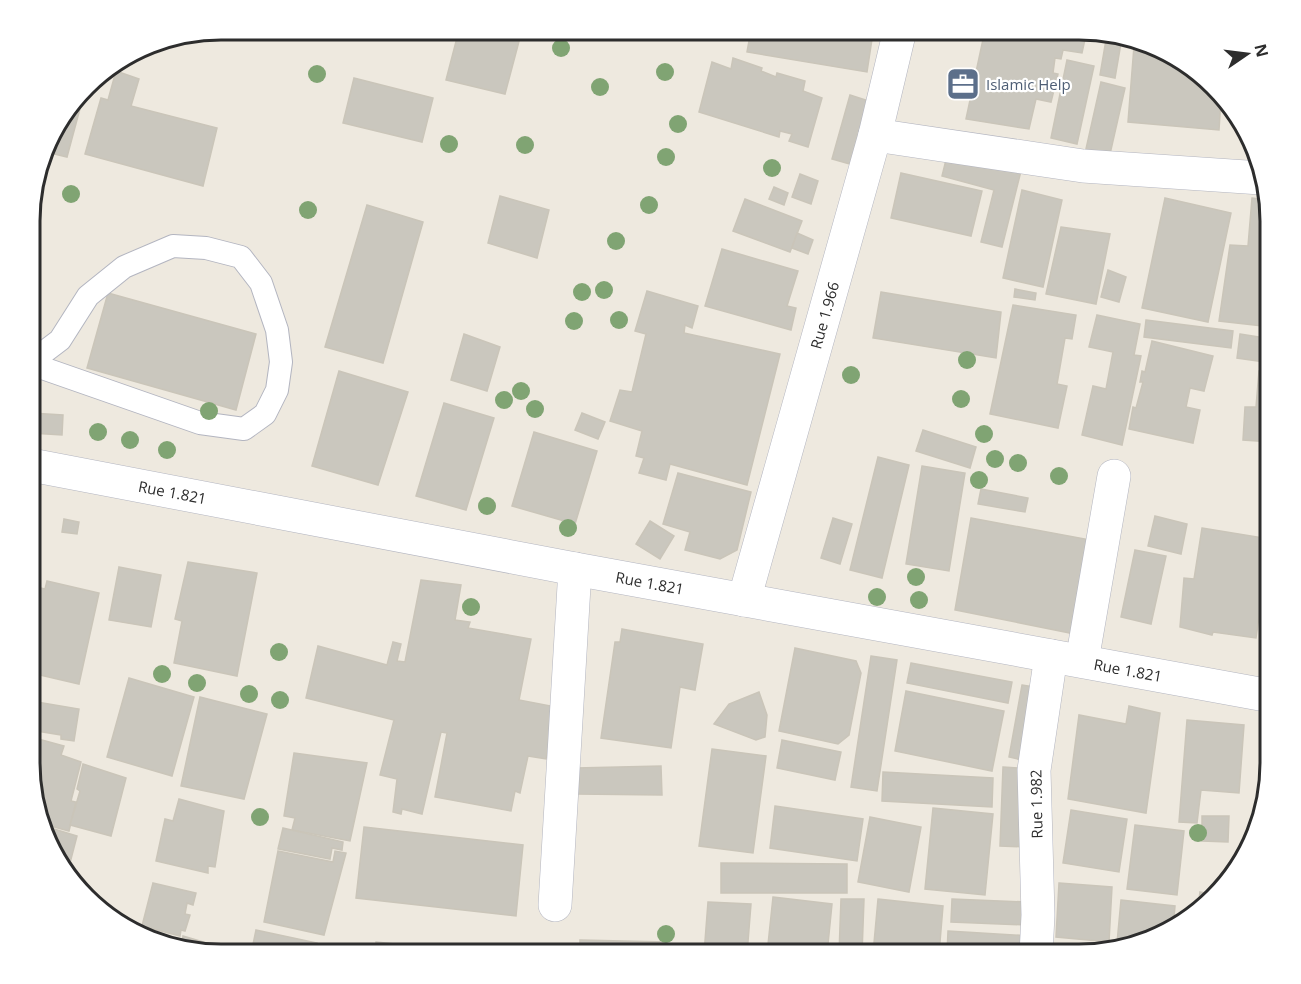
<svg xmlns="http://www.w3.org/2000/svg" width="1301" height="984" viewBox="0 0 1301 984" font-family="'Open Sans',sans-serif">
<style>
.building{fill:#cac7be;stroke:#cac5b9;stroke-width:1.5}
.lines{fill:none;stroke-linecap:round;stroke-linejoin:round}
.service-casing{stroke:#b3b5c0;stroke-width:24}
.minor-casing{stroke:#b3b5c0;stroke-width:34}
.service{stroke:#fff;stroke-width:22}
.minor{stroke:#fff;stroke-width:33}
.tree{fill:#80a473}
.labels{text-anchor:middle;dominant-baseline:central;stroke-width:4.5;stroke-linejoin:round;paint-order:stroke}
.service-label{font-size:15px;fill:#4e5e75;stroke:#fff;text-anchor:start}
.street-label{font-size:15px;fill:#2d2d2d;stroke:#fff}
.rim{fill:none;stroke:#2d2d2d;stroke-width:3}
</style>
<rect width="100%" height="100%" fill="#eee9df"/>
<g class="building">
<path d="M459,30h63l-17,64 -59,-14z"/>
<path d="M751,30h68l53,9 -5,33 -120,-20z"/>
<path d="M985,30h102l-5,23 -19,-3 -2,9 -6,-1 -2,15 5,1 -7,28 -15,-3 -7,30 -63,-10z"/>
<path d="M1107,34l15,3 -7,41 -15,-3z"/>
<path d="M1145,43l8,1 53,33 15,21 -2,32 -91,-8 6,-76 11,1z"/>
<path d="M733,58l29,10 -1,3 15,6 1,-4 28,8 -2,10 19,7 -14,49 -19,-6 3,-7 -12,-3 -1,6 -80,-25 13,-50 19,7z"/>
<path d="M1067,60l27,6 -17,78 -26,-6z"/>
<path d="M116,71l23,8 -8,27 86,22 -14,58 -118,-32 16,-56 7,2z"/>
<path d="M354,78l79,20 -11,44 -79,-19z"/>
<path d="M1101,82l24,6 -15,66 -24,-5z"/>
<path d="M85,90l-18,67 -21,-5 9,-26z"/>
<path d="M850,95l25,8 -18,63 -25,-7z"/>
<path d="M948,152l73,19 -19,76 -21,-5 13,-52 -52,-14z"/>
<path d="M901,173l81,18 -11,45 -80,-18z"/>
<path d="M800,174l18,7 -7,23 -19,-7z"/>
<path d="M774,187l14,6 -4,12 -15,-6z"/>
<path d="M1022,190l40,10 -19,87 -40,-9z"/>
<path d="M500,196l49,14 -12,48 -49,-15z"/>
<path d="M1165,198l66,15 -23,109 -66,-14z"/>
<path d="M1252,198l14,2 5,21v106l-52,-6 11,-76 18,1z"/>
<path d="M745,199l57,22 -12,31 -57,-21z"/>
<path d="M367,205l56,17 -40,141 -58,-16z"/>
<path d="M1061,227l49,7 -14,70 -50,-10z"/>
<path d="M797,233l16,7 -5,14 -16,-6z"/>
<path d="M722,249l76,22 -11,35 9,2 -5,22 -86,-24z"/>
<path d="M1108,270l18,7 -7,25 -18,-5z"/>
<path d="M1015,289l21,4 -1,7 -21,-3z"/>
<path d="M647,291l51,15 -6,22 -7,-3 -1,8 96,21 -33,131 -77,-21 -4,16 -27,-7 5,-15 -8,-2 6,-25 -32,-10 10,-31 12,2 14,-58 -11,-3z"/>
<path d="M881,292l120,20 -5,46 -123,-20z"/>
<path d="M108,293l148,41 -20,76 -149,-42z"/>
<path d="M1013,305l63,10 -4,24 -7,-1 -8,46 10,2 -9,42 -68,-14z"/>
<path d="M1097,315l43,9 -6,31 7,1 -19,89 -40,-10 11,-49 13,3 7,-37 -24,-5z"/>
<path d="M1146,320l87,11 -2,17 -87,-11z"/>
<path d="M464,334l36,13 -13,44 -36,-11z"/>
<path d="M1240,334l31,5v24l-34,-5z"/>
<path d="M1152,341l61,15 -9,35 -14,-3 -4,19 14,3 -7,33 -64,-14 4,-22 3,1 7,-26h-3l2,-11 3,1z"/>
<path d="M339,371l69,21 -30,93 -66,-19z"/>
<path d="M1259,371l12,1v70l-28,-2 2,-33h11z"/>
<path d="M444,403l50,15 -28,92 -50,-14z"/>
<path d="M31,413l32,2 -1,20 -31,-2z"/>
<path d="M582,413l23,9 -7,17 -23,-9z"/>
<path d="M923,430l53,17 -6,21 -54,-17z"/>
<path d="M534,432l63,19 -22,73 -63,-18z"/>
<path d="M878,457l31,8 -27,113 -32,-8z"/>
<path d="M922,466l43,7 -16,98 -43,-7z"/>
<path d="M678,473l73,19 -14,58 -17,9 -35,-9 5,-18 -27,-8z"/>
<path d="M981,489l47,9 -3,14 -47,-8z"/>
<path d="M1155,516l32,8 -6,30 -33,-8z"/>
<path d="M833,518l19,6 -12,40 -19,-6z"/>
<path d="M971,518l125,23 -16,94 -125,-25z"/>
<path d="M64,519l15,3 -2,12 -15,-2z"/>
<path d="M650,521l24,15 -14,23 -24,-15z"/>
<path d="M1202,528l68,11 -14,99 -43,-6 -1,3 -32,-8 4,-49 10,1z"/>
<path d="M1135,550l31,6 -15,68 -30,-7z"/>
<path d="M188,562l69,11 -20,103 -63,-13 8,-42 -7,-2z"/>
<path d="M119,567l42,8 -10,52 -42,-7z"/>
<path d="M421,580l40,5 -6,35 15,2 -2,6 63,11 -12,61 37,7 -10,52 -18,-3 -8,37 -5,-2 -4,20 -76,-14 12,-64 -6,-1 -19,82 -20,-5 -1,5 -8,-2 4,-33 -17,-4 14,-55 -88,-22 12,-52 69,19 6,-23 8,2 -4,17 8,1z"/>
<path d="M47,581l52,12 -20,91 -48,-11v-87l14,3z"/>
<path d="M622,629l81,15 -8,46 -15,-3 -9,61 -70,-10 14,-96h5z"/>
<path d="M795,648l61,13 5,12 -12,62 -11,9 -59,-13z"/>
<path d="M871,656l26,4 -20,131 -26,-4z"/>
<path d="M911,663l101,19 -4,21 -101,-20z"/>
<path d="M129,678l65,19 -22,79 -65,-19z"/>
<path d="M1022,685l13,2 -13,73 -13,-3z"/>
<path d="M906,691l98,20 -12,60 -97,-20z"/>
<path d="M759,692l8,23 -2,22 -9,3 -42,-16 15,-20z"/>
<path d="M200,697l67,17 -23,85 -63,-13z"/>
<path d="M31,701l48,8 -5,32 -13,-2v-4l-30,-5z"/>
<path d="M1129,706l31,7 -14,100 -78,-14 11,-84 47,9z"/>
<path d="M1187,720l57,5 -5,68 -38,-3 -4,33 -18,-1z"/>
<path d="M1261,735h10l-2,46h-10z"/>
<path d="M31,737l33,9 -3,9 20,7 -10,39 5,1 -7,29 -26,-7 -13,-48z"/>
<path d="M782,740l59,12 -6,28 -58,-12z"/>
<path d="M712,749l54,7 -13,97 -54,-7z"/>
<path d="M294,753l73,10 -17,78 -58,-11 3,-12 -11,-2z"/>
<path d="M83,764l43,14 -15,58 -41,-11 10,-34 -3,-2z"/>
<path d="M661,766l1,29 -86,-1v-26z"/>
<path d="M1003,767l27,2 -4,78 -26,-1z"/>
<path d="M883,772l110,6 -1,29 -110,-6z"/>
<path d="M179,799l45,12 -9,56 -7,-1v7l-52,-12 9,-42 8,2z"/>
<path d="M775,806l88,13 -6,42 -87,-13z"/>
<path d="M933,808l60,6 -8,81 -60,-6z"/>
<path d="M1071,810l56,9 -8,53 -56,-9z"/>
<path d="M1202,816h27l-1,26 -26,-1z"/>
<path d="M870,817l51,10 -12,65 -51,-10z"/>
<path d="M1251,822l8,1 -3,13 -7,13z"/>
<path d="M1135,825l49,6 -7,64 -50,-6z"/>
<path d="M44,826l33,10 -7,27 -10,-2 -10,-13z"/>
<path d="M364,827l159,18 -7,71 -160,-18z"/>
<path d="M283,828l60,14 -1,8 -10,-2 -2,11 -52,-10z"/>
<path d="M278,851l55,11 2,-11 11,2 -22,82 -60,-13z"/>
<path d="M721,863l126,1v29h-126z"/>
<path d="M153,883l43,10 -3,12 -6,-2 -2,11 5,1 -5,16 -4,-1 -1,6 -38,-10z"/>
<path d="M1059,883l53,4 -3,55 -53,-5z"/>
<path d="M1200,892l16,3 -18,13z"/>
<path d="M773,897l59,7 -5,50h-60z"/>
<path d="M841,899h23l-2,55h-23z"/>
<path d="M878,899l65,7 -4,48h-66z"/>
<path d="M952,899l75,3 -1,23 -75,-3z"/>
<path d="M1121,900l54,6 -2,22 -9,6 -39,9h-8z"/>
<path d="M708,902l43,2 -4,50h-43z"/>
<path d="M132,930l50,13 1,-7 44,13 -1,5h-17l-61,-14z"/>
<path d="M256,930l61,13 -2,11h-64z"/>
<path d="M948,931l83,5 -1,18h-83z"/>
<path d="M580,940l87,2v12h-87z"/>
<path d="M376,942l47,5v7h-48z"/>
</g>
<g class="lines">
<defs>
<path id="service" d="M31,364l169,59 44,6 21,-15 12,-24 4,-28 -4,-32 -16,-47 -20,-26 -35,-9 -33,-2 -49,21 -36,29 -28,44 -29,22"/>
<g id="minor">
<path d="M875,135l208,31 178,12"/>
<path id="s1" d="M31,465l544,104 696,127"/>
<path id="s2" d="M744,600l131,-465 25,-105"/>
<path d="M1082,661l32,-185"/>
<path d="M555,905l20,-336"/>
<path d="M1036,954l2,-39 -4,-145 17,-114"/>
</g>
</defs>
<use href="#service" class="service-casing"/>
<use href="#minor" class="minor-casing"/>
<use href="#service" class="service"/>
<use href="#minor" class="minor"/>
</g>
<g class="tree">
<circle cx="561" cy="48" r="9"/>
<circle cx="665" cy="72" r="9"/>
<circle cx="317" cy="74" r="9"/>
<circle cx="600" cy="87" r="9"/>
<circle cx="678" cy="124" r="9"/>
<circle cx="449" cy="144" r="9"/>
<circle cx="525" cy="145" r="9"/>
<circle cx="666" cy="157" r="9"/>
<circle cx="772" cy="168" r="9"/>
<circle cx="71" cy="194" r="9"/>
<circle cx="649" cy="205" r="9"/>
<circle cx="308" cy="210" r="9"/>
<circle cx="616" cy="241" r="9"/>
<circle cx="604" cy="290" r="9"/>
<circle cx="582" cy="292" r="9"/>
<circle cx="619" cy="320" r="9"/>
<circle cx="574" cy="321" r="9"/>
<circle cx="967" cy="360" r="9"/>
<circle cx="851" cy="375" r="9"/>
<circle cx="521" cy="391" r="9"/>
<circle cx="961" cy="399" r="9"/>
<circle cx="504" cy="400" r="9"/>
<circle cx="535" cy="409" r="9"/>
<circle cx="209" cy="411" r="9"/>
<circle cx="98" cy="432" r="9"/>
<circle cx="984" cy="434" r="9"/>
<circle cx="130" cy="440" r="9"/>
<circle cx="167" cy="450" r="9"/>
<circle cx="995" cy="459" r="9"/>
<circle cx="1018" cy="463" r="9"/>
<circle cx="1059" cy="476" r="9"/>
<circle cx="979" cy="480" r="9"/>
<circle cx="487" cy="506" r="9"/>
<circle cx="568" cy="528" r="9"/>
<circle cx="916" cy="577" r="9"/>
<circle cx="877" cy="597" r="9"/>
<circle cx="919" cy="600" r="9"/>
<circle cx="471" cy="607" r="9"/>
<circle cx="279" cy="652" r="9"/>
<circle cx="162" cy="674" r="9"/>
<circle cx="197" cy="683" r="9"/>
<circle cx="249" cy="694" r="9"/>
<circle cx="280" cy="700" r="9"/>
<circle cx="260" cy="817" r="9"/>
<circle cx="1198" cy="833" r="9"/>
<circle cx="666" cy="934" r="9"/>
</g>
<defs>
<symbol id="office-square" viewBox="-11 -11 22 22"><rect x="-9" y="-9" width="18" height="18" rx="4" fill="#5c6f8a" stroke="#fff"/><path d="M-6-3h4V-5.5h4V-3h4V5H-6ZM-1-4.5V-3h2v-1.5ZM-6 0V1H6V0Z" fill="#fff"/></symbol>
</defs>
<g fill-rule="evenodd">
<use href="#office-square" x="944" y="65" width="38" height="38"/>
</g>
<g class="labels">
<g class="service-label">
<text x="986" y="84">Islamic Help</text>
</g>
<g class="street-label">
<text stroke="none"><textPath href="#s2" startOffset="296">Rue 1.966</textPath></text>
<text stroke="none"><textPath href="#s1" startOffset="144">Rue 1.821</textPath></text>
<text stroke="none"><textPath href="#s1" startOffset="630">Rue 1.821</textPath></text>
<text stroke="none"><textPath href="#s1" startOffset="1116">Rue 1.821</textPath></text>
<text transform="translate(1036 804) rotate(-91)">Rue 1.982</text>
</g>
</g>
<path d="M0 0H1301V984H0ZM221 40H1079A181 181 0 0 1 1260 221V763A181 181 0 0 1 1079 944H221A181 181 0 0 1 40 763V221A181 181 0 0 1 221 40Z" fill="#fff" fill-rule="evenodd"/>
<path class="rim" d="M221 40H1079A181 181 0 0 1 1260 221V763A181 181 0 0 1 1079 944H221A181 181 0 0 1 40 763V221A181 181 0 0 1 221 40Z"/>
<g transform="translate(1247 54) rotate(76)" stroke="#ffffff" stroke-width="4.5" paint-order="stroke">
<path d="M0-4.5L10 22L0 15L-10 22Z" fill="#2d2d2d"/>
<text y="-9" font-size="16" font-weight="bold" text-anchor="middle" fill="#2d2d2d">N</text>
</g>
</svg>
